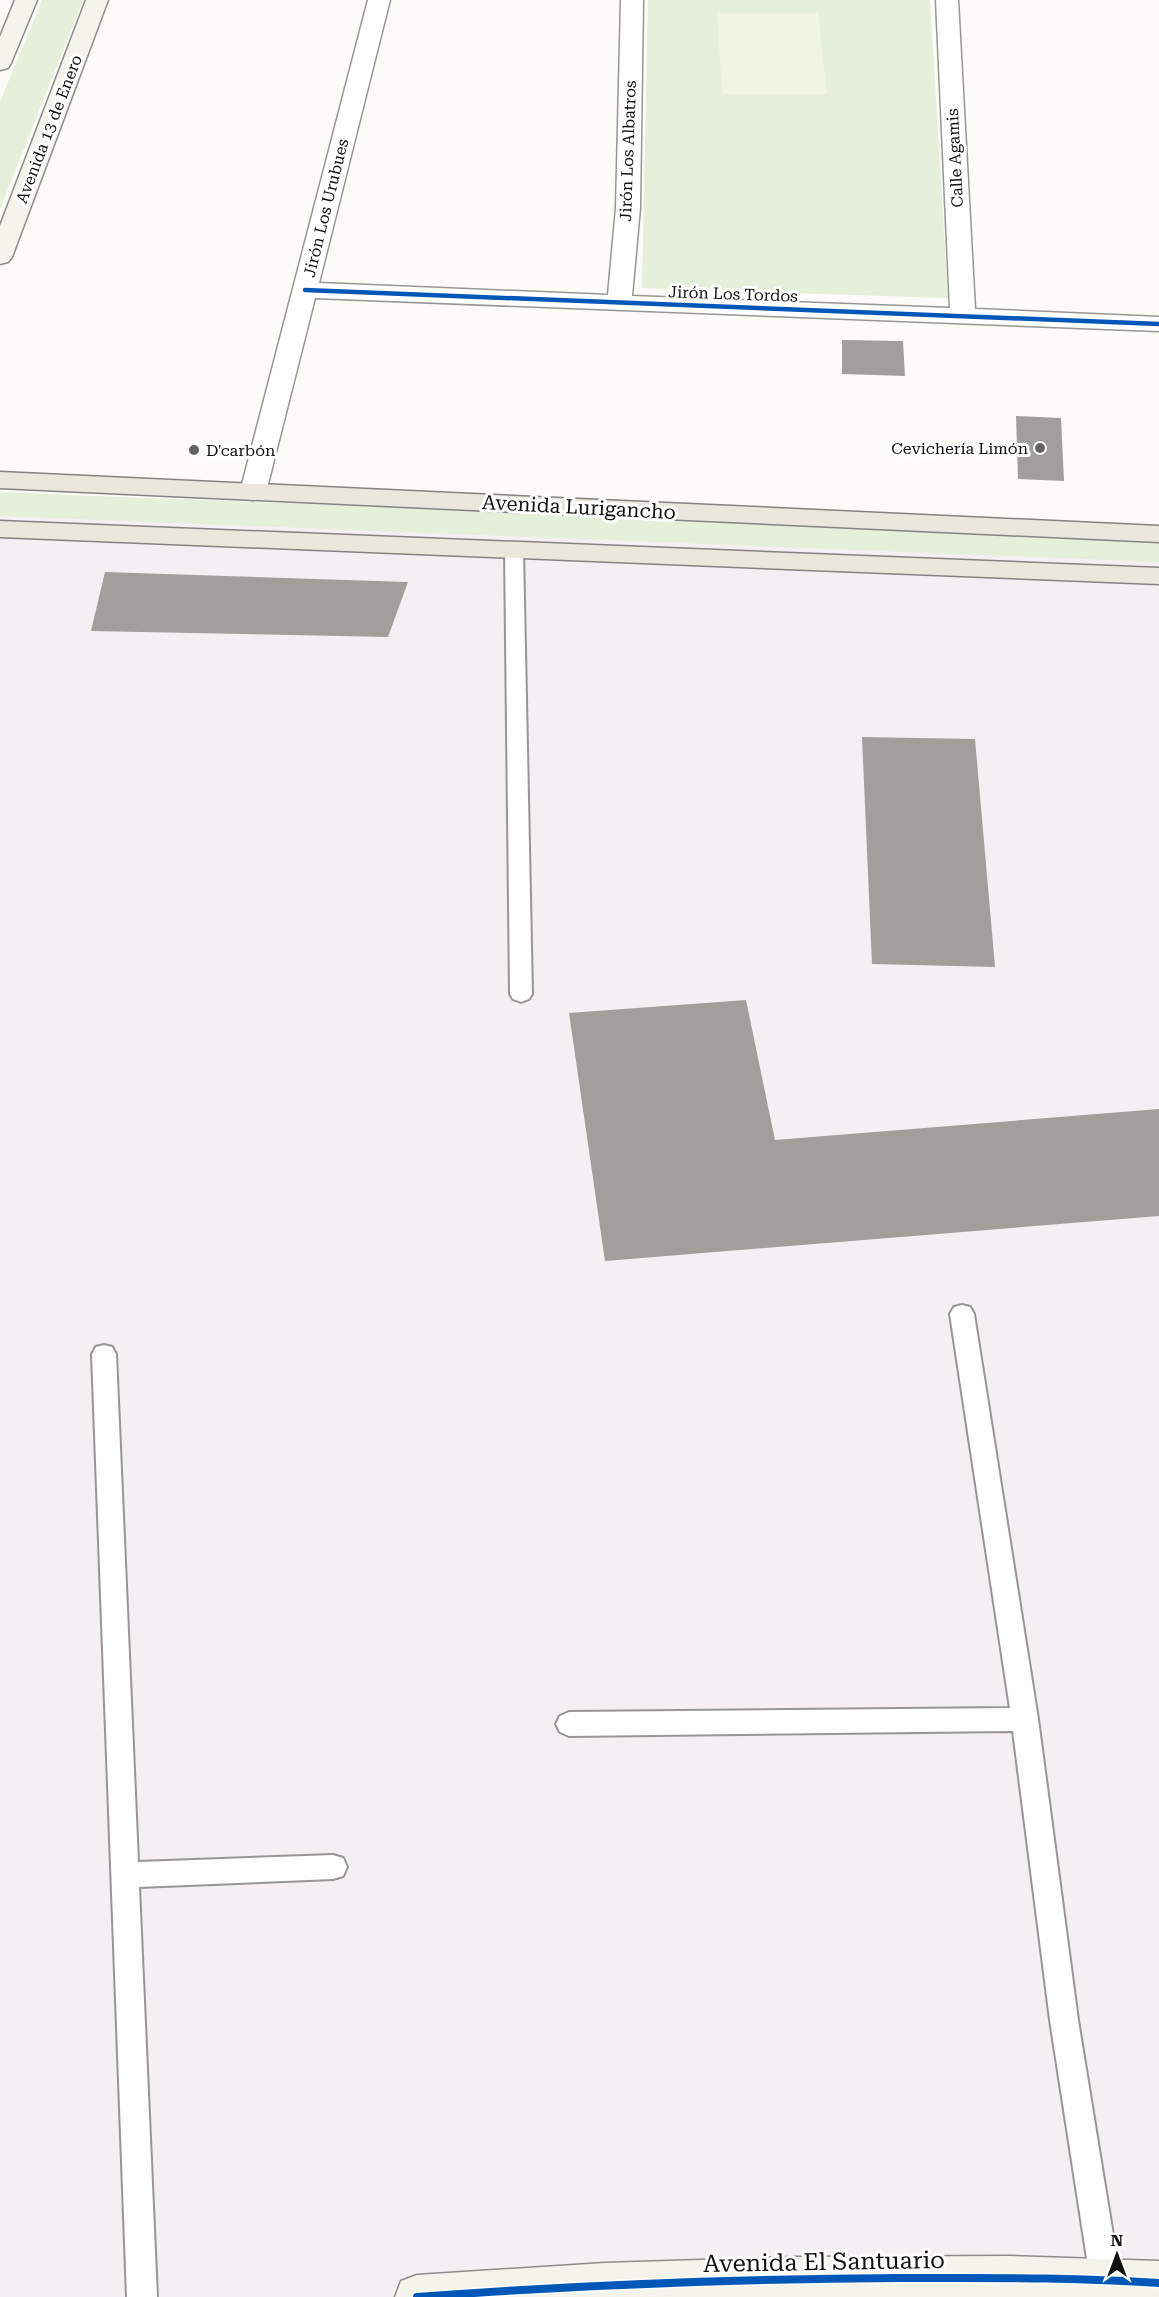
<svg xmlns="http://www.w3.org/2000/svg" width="1159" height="2297" viewBox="0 0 1159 2297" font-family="'Roboto Serif',serif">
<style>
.industrial{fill:#f4eff2}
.green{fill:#e6efd9}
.pitch{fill:#eff4e3}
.building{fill:#a09f9c}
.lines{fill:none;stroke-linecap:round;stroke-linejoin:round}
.lane-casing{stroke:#969694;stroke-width:4}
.street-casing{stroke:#969694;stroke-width:3}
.secondary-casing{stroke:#8d8c8b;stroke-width:3}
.primary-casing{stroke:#848381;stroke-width:3}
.lane{fill:#fffefe;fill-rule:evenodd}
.street{fill:#fffefe;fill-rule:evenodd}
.secondary{fill:#f4f3ec;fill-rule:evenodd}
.primary{fill:#eae7dd;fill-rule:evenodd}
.cycleway-far1-casing{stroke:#fff;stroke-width:8}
.cycleway-casing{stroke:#fff;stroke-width:11}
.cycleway-far1{stroke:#0057b8;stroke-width:4.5}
.cycleway{stroke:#0057b8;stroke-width:8}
.poi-dot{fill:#636261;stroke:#fff;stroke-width:2}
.labels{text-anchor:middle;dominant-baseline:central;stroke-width:6;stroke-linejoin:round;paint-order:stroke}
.far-street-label{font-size:16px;fill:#101010;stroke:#fff}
.far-poi-label{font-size:16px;fill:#101010;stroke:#fff;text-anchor:end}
.street-label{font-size:20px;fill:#101010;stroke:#fff}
.near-street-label{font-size:24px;fill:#101010;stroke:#fff}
</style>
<rect width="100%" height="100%" fill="#fcfbf7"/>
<path class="industrial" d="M0,501l1159,53v1743h-1159z"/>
<g class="green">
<path d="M42,0h41l-83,209v-107z"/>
<path d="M648,0h282l18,298 -306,-10z"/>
<path d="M0,492c386,16 773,27 1159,49v21l-1159,-46z"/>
</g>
<path class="pitch" d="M717,13h101l9,81h-105z"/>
<g class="building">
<path d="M842,340l61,1 2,35 -63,-2z"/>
<path d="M1016,416l45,2 3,63 -46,-2z"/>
<path d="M105,572l303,10 -20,55 -297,-6z"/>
<path d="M862,737l113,2 20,228 -123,-3z"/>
<path d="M746,1000l29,140 384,-31v107l-554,45 -36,-248z"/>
</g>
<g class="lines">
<defs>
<g id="lane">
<path d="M514,544l6,2 3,4 9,444 -3,5 -8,3 -8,-3 -3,-5 -5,-444 3,-4z"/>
<path d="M962,1305l8,2 4,7 64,405 40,301 42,258 -4,11 -11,4 -11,-4 -4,-11 -40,-258 -37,-289 -444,5 -9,-4 -4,-8 4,-8 9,-4 441,-4 -60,-394 4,-7z"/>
<path d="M104,1345l8,2 4,7 22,508 195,-7 10,3 4,9 -4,9 -10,3 -194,8 18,410h-30l-35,-943 4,-7z"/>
</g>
<path id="street" d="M368,0h22l-71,283 289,12 8,-87 5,-208h22l-3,208 -8,88 318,12 -14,-308h22l17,309 184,8v14l-844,-33 -49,194 -4,6 -9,2 -9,-2 -4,-6z"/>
<g id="secondary">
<path d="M15,0h22l-26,63 -3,5 -8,2v-33z"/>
<path d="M86,0h22l-96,257 -4,5 -8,2v-38z"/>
<path d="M1009,2256l150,5v36h-764l6,-16 16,-6 188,-12 189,-6z"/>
</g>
<g id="primary">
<path d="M0,472l1159,54v16l-1159,-54z"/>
<path d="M0,521l1159,47v16l-1159,-47z"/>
</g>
</defs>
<use href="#lane" class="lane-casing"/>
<use href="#street" class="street-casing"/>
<use href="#secondary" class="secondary-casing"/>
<use href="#primary" class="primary-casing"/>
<use href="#lane" class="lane"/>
<use href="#street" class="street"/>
<use href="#secondary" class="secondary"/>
<use href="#primary" class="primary"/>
<defs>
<path id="cycleway-far1" d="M305,290l854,34"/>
<path id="cycleway" d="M417,2297c161,-12 322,-18 484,-19 86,0 172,-1 258,5"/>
</defs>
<use href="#cycleway-far1" class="cycleway-far1-casing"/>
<use href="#cycleway" class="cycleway-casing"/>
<use href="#cycleway-far1" class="cycleway-far1"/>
<use href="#cycleway" class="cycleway"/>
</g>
<g class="poi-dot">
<circle cx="1040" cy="448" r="6"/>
<circle cx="194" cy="450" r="6"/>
</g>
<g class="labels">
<g class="far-street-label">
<text transform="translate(49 129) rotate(-69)">Avenida 13 de Enero</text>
<text transform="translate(628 151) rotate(-88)">Jirón Los Albatros</text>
<text transform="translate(955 158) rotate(-93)">Calle Agamis</text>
<text transform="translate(326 208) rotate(-76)">Jirón Los Urubues</text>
<text transform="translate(733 294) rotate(2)">Jirón Los Tordos</text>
</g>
<g class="far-poi-label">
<text x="1028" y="448">Cevichería Limón</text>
<text x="206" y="450" text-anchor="start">D'carbón</text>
</g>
<g class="street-label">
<text transform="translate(579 507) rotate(3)">Avenida Lurigancho</text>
</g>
<g class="near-street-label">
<text transform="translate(824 2262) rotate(-1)">Avenida El Santuario</text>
</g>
</g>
<g transform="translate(1117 2255)" stroke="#ffffff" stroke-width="4.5" paint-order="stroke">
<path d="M0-4.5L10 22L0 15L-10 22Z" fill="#101010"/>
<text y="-9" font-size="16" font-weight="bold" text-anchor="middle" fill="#101010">N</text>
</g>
</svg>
